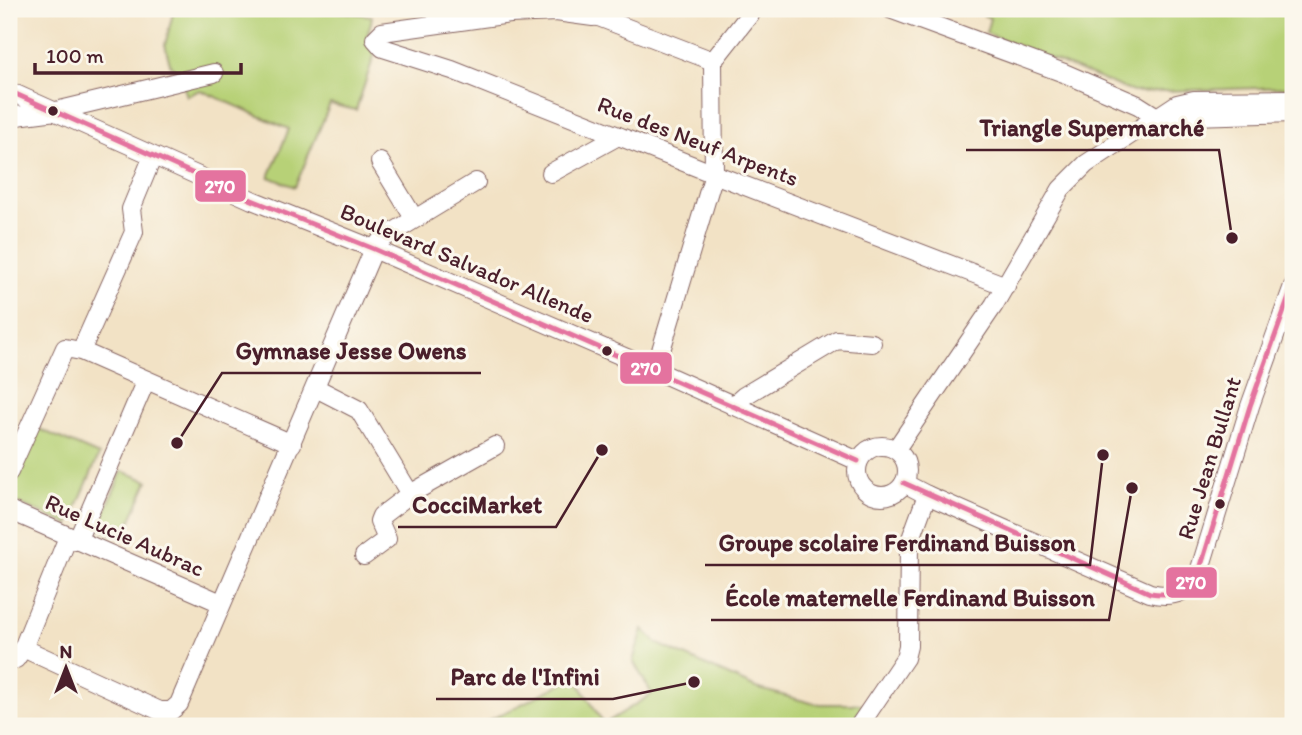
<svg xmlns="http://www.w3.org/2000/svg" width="1302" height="735" viewBox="0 0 1302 735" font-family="Itim,sans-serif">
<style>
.green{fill:#b7d177;stroke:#807851;stroke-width:2}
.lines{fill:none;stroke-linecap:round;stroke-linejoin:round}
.minor-casing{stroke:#856361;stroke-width:20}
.minor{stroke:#fff;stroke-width:18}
.bus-1-casing{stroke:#fbf7ec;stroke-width:10}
.bus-1{stroke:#e4739f;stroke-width:5}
.bus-dot{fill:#4a1f2b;stroke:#fbf7ec;stroke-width:2.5}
.labels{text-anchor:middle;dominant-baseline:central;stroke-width:6;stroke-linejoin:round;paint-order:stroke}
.street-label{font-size:23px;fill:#4a1f2b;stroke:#fbf7ec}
.leader{fill:none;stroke:#4a1f2b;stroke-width:2.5}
.callout-dot{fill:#4a1f2b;stroke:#fbf7ec;stroke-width:2.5}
.callout-label{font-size:24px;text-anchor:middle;font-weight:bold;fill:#4a1f2b;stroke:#fbf7ec;stroke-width:6;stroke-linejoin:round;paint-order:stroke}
.line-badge{stroke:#fbf7ec;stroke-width:2.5}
.badge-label{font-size:19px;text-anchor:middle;font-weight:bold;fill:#fff}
</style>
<rect width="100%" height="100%" fill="#fbf7ec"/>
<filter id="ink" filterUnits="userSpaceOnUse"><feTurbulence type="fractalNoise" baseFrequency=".0143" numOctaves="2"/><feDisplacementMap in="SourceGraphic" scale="14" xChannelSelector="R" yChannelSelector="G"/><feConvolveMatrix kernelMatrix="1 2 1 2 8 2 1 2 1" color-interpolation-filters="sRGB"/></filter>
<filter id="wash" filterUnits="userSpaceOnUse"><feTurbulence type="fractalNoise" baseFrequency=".00686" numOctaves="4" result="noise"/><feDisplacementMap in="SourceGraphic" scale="28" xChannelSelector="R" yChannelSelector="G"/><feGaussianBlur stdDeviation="1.57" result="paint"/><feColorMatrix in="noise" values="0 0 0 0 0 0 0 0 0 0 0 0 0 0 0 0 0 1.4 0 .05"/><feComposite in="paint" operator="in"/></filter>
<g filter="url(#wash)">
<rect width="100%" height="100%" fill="#f2e2c5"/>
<g class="green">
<path d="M174,9h152l46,7c-2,20 -12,19 3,37l-19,57 -26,-6 -35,83 -26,-10 20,-48 -89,-39 -13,6 -8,-21 -9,-11 -5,-19z"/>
<path d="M985,9h308v78l-160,5 -147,-59 4,-15 -7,-3z"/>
<path d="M37,428l62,27 -30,70 -60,-26z"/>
<path d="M122,471l26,10 -25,57 -25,-10z"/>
<path d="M643,629l15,15 98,44 59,16h49l-13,22h-373l97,-49 29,47 48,-30 -19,-33z"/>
</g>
</g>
<g filter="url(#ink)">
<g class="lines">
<defs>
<g id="minor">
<path d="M890,9l174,64 74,32 19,12"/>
<path d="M583,11l130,50"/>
<path d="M593,17l-37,-5 -46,2 -128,18 -7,7 8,9 69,22 262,104 292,112"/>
<path d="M9,91l243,109 122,49 285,123 199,89"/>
<path d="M9,117l47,-6 158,-38"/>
<path d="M1157,117l136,-4"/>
<path d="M380,162l34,56"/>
<path d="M551,173l67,-37"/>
<path d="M81,351l211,93"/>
<path d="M652,369l7,-12 55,-183 -1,-113 41,-52"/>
<path d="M316,388l43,22 51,84 85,-48"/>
<path d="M733,406l11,-10 93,-56 35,3"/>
<circle cx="882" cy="471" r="25"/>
<path d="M896,449l98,-144 67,-116 25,-25 91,-60 17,-4 99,-1"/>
<path d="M9,472l56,-124 16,3 53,-119 -3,-23 19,-46"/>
<path d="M904,483l23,12 223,98c24,6 41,-1 50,-24l50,-163 43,-120"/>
<path d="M9,510l212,93"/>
<path d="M77,541l69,-161"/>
<path d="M364,556l23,-17 -8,-18 2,-5 29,-22"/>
<path d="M23,648l137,63h11l8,-7 195,-455 8,-10 94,-57"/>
<path d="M9,661l7,-2 7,-11 45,-111"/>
<path d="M859,726l46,-68 3,-12 1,-102 18,-49"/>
</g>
</defs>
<use href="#minor" class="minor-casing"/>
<use href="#minor" class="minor"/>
<defs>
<g id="bus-1">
<path d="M9,91l243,109 122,49 484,212"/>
<path d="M904,483l246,110c24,4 39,-2 50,-24l50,-163 43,-120"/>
</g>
</defs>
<use href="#bus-1" class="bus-1-casing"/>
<use href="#bus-1" class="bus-1"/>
</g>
</g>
<g class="bus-dot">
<circle cx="53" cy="111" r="6"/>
<circle cx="607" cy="351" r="6"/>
<circle cx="1220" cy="504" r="6"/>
</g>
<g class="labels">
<g class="street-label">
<text transform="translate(698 141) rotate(21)">Rue des Neuf Arpents</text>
<text transform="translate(467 263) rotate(23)">Boulevard Salvador Allende</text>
<text transform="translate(1209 458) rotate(-73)">Rue Jean Bullant</text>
<text transform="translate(125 535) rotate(24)">Rue Lucie Aubrac</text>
</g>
</g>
<path class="leader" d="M1232 238L1219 150H966M177 443L222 373H481M602 450L556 527H398M1103 455L1090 565H705M1132 488L1109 620H711M694 682L613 699H436"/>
<g class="callout-dot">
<circle cx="1232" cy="238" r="7"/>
<circle cx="177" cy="443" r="7"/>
<circle cx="602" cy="450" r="7"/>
<circle cx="1103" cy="455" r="7"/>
<circle cx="1132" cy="488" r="7"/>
<circle cx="694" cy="682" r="7"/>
</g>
<g class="callout-label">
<text x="1092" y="136">Triangle Supermarché</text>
<text x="351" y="359">Gymnase Jesse Owens</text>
<text x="477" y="513">CocciMarket</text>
<text x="897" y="551">Groupe scolaire Ferdinand Buisson</text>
<text x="910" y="606">École maternelle Ferdinand Buisson</text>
<text x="525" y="685">Parc de l'Infini</text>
</g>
<g class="line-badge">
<rect x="194" y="169" width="53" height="34" rx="7" fill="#e4739f"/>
<rect x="619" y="351" width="54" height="34" rx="7" fill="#e4739f"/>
<rect x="1165" y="566" width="53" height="33" rx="7" fill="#e4739f"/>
</g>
<g class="badge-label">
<text x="220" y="193">270</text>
<text x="646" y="375">270</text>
<text x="1191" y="589">270</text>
</g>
<rect width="1302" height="735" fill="none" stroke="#fbf7ec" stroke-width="35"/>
<g transform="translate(66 668)" stroke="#fbf7ec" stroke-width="5" paint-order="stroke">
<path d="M0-5L12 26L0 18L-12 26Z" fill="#4a1f2b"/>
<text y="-10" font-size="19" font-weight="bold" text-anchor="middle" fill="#4a1f2b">N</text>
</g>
<path d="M35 63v10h206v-10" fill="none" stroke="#4a1f2b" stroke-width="3.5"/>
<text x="46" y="63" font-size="21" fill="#4a1f2b" stroke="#fbf7ec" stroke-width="5" paint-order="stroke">100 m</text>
</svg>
